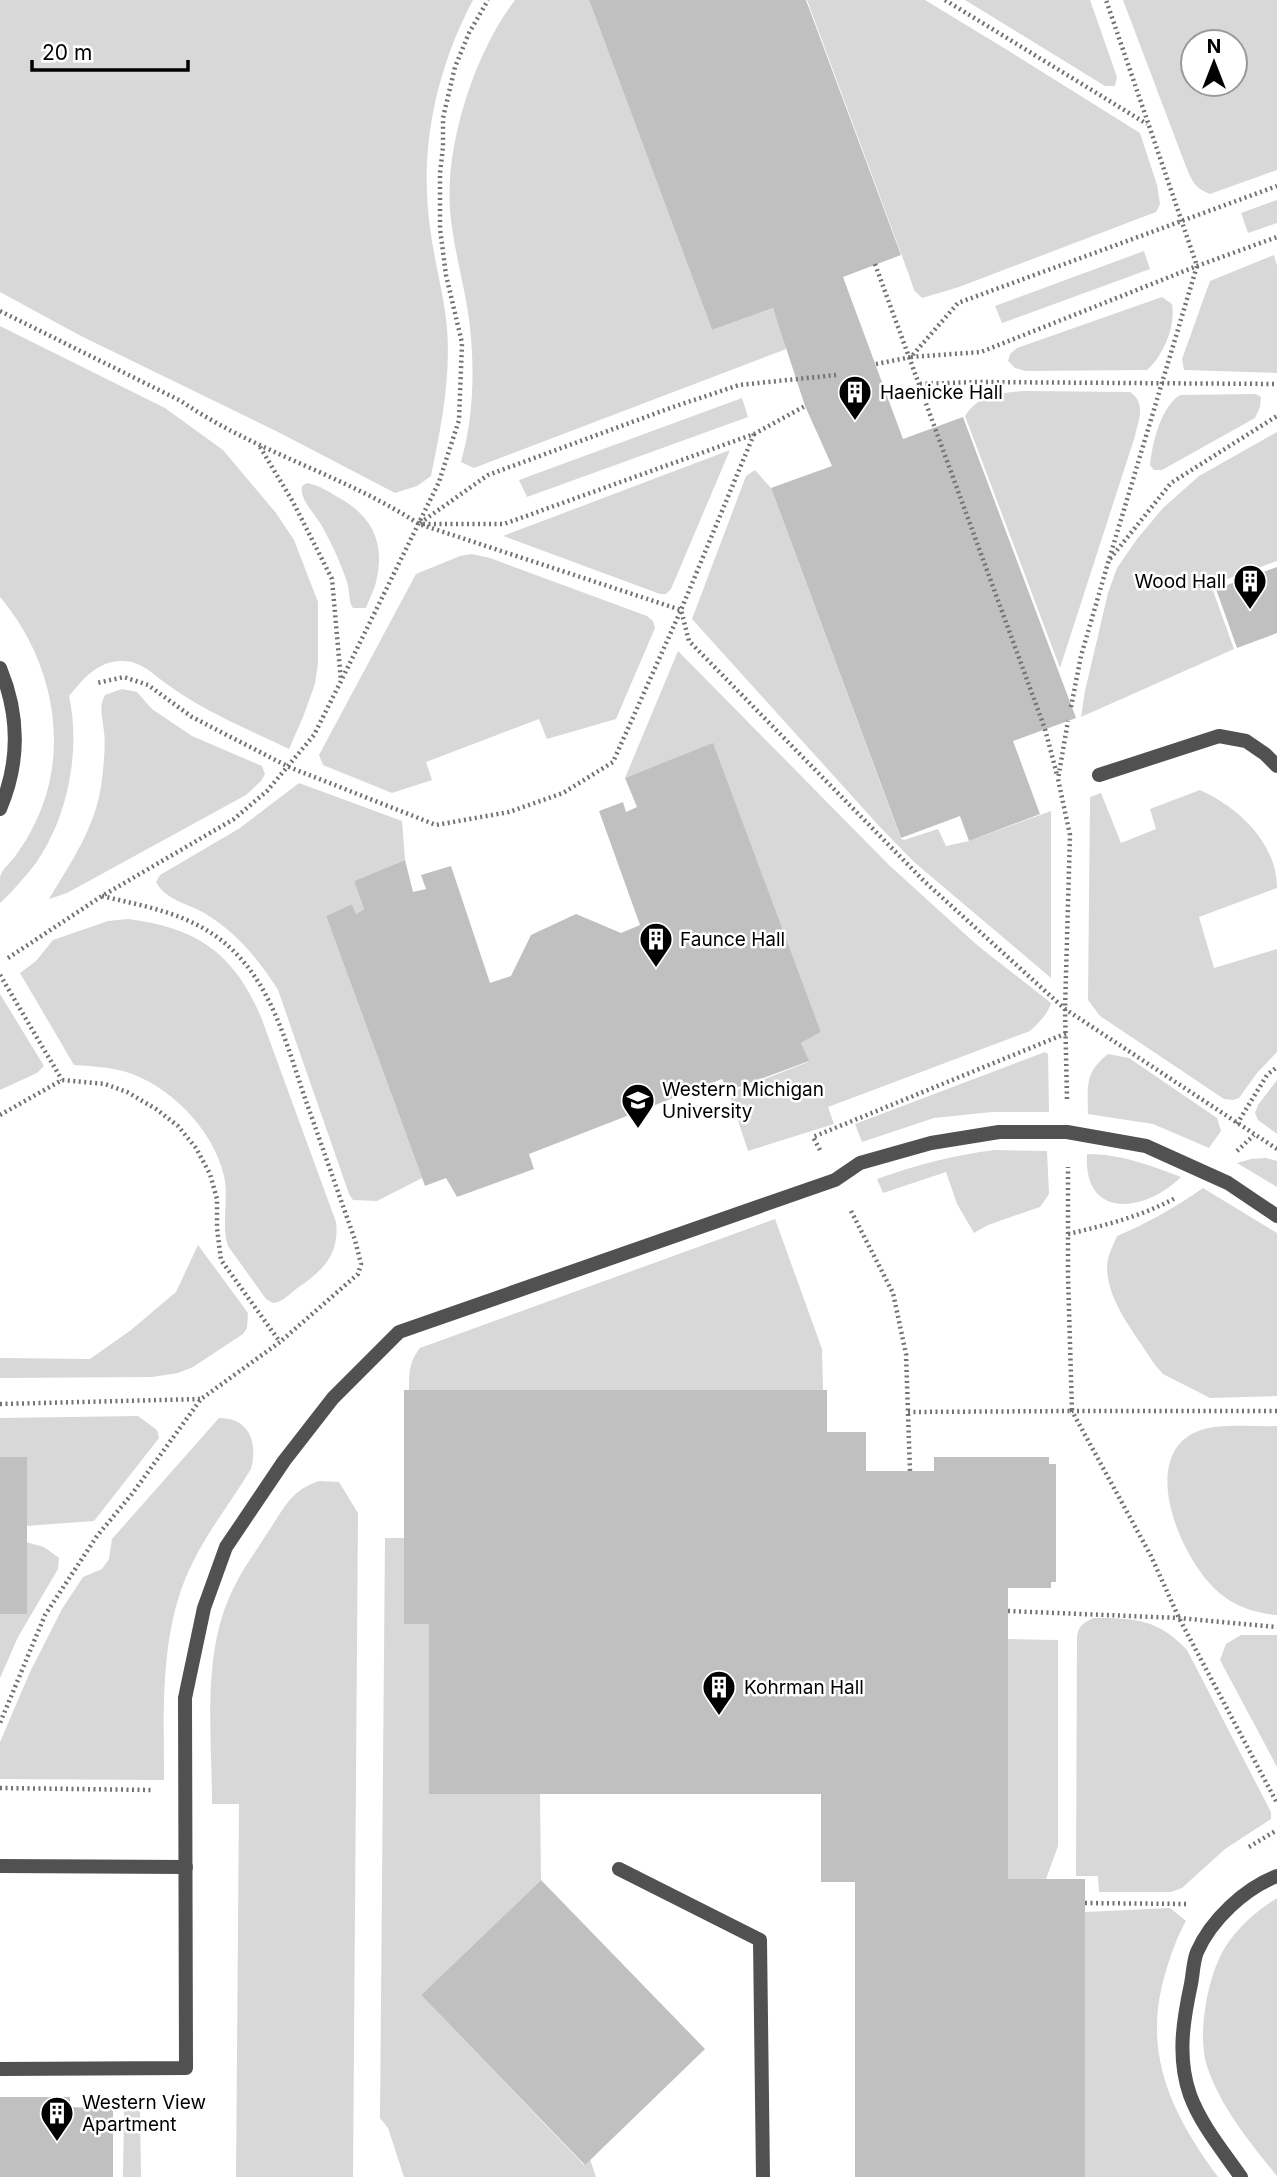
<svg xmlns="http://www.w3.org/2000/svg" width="1277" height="2177" viewBox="0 0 1277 2177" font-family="Inter,sans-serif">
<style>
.green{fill:#d8d8d8;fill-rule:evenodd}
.building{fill:#c0c0c0}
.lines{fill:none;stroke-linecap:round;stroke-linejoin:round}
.path{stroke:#737373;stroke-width:4.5;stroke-dasharray:2 3.5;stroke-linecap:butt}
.lane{stroke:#515151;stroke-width:14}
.street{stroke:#515151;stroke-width:14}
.labels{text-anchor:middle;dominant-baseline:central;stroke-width:5;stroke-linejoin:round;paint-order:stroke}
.poi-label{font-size:19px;fill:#000;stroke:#fff;text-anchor:start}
</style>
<rect width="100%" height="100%" fill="#fff"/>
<g class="green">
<path d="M0,0h473c-37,70 -54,149 -43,227 4,34 14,67 17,101 4,50 -6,99 -16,148l-14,10 -22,7 -115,-60 -199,-97 -81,-44z"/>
<path d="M515,0h74l123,330 61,-22 16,40 -315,120 -13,-6c13,-46 14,-96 8,-143 -5,-36 -16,-72 -19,-109 -5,-66 25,-158 65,-210z"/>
<path d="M807,0h118l79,48 136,85 17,52 3,19 -4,8 -197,75 -37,11 -8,-8 -5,-15z"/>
<path d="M965,0h125l27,77 -2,9h-10z"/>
<path d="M1123,0h154v170l-67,24c-16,-6 -19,-15 -25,-30zM1193,42h42v42h-42z"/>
<path d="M1277,200v23l-29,10 -7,-20z"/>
<path d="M1144,251l6,18 -148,54 -7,-17z"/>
<path d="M1274,255l3,11v107l-93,-3 -2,-11 28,-78z"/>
<path d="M1162,297l10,7c4,22 -9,52 -25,66l-121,1 -11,-3 -7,-7 2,-7 7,-6z"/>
<path d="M0,326l165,82 58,42 53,63 18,27 24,62v61l-3,21 -12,33 -14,32c-43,-21 -87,-38 -125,-67 -13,-10 -25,-22 -43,-21 -24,1 -37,17 -52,35 12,54 -1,121 -33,167 -11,14 -23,28 -36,40 0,-8 0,-18 0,-26 2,-8 11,-15 16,-22 7,-10 14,-21 19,-32 37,-75 17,-165 -35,-226z"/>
<path d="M1024,391l106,1c17,11 8,29 5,44l-75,232 -95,-252c14,-22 35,-23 59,-25z"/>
<path d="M1256,394l5,3 -1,10 -5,11 -93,52h-8l-4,-5c2,-22 11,-58 30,-70z"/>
<path d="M742,398l6,19 -221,80 -8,-17z"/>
<path d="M1277,432v129l-66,24 23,64 -153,68 4,-26 23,-98 9,-25 20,-29 26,-31 36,-32z"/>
<path d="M730,450l-59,139 -5,5h-6l-157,-58z"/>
<path d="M755,470l16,18 130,351 3,1 34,-11 8,17 23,-5 82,-30v167l-137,-116 -35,-36 -187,-207 54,-143z"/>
<path d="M307,483c12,2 24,10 34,16 33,19 44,46 35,83 -2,9 -7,17 -10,26h-13c-5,-7 -3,-17 -6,-26 -6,-18 -14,-36 -23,-52 -6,-14 -25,-29 -22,-44z"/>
<path d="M472,554l18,4 157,58 6,5 2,7 -39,91 -69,20 -8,-20 -113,43 6,18 -40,13 -69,-28 -4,-10 97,-181 44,-18z"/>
<path d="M678,651l211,214 88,80 74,58c-4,13 -12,19 -21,28l-202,76 6,17 -86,27 -19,-58 79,-31 -7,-19 20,-11 -108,-288 -88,34z"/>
<path d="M122,689l15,3 15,17 40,27 70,30 3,8 -4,7 -15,14 -179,98 -18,6c21,-35 46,-71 52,-113 2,-14 5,-40 3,-54 -1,-14 -6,-24 1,-37z"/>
<path d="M299,783l103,38 3,39 -51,21 10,28 -8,5 -4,-10 -26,12 96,262 -45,23 -24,-1 -4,-6 -71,-204c-18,-29 -41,-57 -72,-76 -16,-10 -40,-13 -50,-32l4,-7 80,-47z"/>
<path d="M1200,790c38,17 77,53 77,98l-78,29 15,51 63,-19v103l-20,21 -18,25 -6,2 -9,-1 -124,-83 -12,-16 2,-203 11,-4 20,50 35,-14 -6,-20z"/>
<path d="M128,919c69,9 105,33 133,98l75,205c4,34 -15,50 -40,67 -6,5 -11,10 -18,13l-5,1 -7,-4 -38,-53c-7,-19 1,-48 -4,-70 -11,-47 -55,-92 -101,-105 -16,-4 -33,-5 -49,-6l-54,-92 16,-12 17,-21 55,-19z"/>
<path d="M0,994l44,72 -7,7 -37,17z"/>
<path d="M1045,1052l3,2 1,58h-57l-58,6 -72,24 -7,-18z"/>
<path d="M1108,1054l21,4 88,60 4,13 -12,17 -56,-24 -65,-10c0,-28 -4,-41 20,-60z"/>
<path d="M1277,1080v54l-19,-14 -3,-7 3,-8z"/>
<path d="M995,1150l52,1 2,43 -9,13 -52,18 -14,8 -17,-29 -11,-32 -63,21 -6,-14c39,-14 76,-24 118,-29z"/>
<path d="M1087,1154c34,0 62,11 94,23 -35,35 -98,44 -94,-23z"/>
<path d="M1266,1158l11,3v26l-40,-24 14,-4z"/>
<path d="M1203,1188l74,45v163l-67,2 -47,-24 -8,-9c-18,-29 -48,-63 -48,-98 0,-11 6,-21 10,-31 31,-13 59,-29 86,-48z"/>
<path d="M775,1219l47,130 1,42 -414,-1c0,-17 0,-28 11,-42z"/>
<path d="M198,1245l50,68 -1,15 -4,6 -50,33 -15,6 -26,4 -152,1v-20l90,1 41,-29 45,-38z"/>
<path d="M138,1416l19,14 2,8 -65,83 -68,5 1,-68 -27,-1v-39z"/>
<path d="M219,1418c31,0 39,25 32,51 -18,30 -41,59 -57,91 -35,67 -30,146 -30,220l-164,-1v-37l30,-70 32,-63 21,-32 19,-8 7,-10 3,-20z"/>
<path d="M1277,1426v189c-20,-2 -39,-7 -55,-20 -39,-29 -89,-142 -21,-165 23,-7 52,-3 76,-4z"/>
<path d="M319,1481l20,1 19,31 -5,664h-117l3,-373h-27c0,-71 -11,-152 22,-217 9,-19 23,-37 34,-55 17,-25 22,-41 51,-51z"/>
<path d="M385,1538h19v86h25v170h111l1,86 -120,115 163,170 6,-6 6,18h-192l-16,-49 -8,-10z"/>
<path d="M26,1542l18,5 15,11 -1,11 -40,68 -18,41v-64l27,-1z"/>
<path d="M1094,1618c41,0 64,1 93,32l84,162v7l-46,30 -43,39 -11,4h-72l-1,-16h-22l1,-240c2,-11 7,-14 17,-18z"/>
<path d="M1241,1635h36v132l-57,-107 6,-16z"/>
<path d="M1008,1639l50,1v206l-12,33h-38z"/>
<path d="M1277,1898v278c-26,-32 -55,-67 -69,-107 -11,-29 -2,-82 11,-110 11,-25 35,-47 58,-61z"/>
<path d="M1170,1908l16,13c-9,16 -15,33 -20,50 -25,81 5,142 52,206h-133v-265z"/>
<path d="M140,2108l1,69h-18l1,-68z"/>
</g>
<g class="building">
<path d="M589,0h217l95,255 -58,22 60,162 60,-22 113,301 -63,23 27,73 -71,27 -9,-25 -59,22 -130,-350 61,-22 -27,-60 -32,-98 -61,22z"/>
<path d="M1277,567v66l-40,15 -21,-59z"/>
<path d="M713,743l108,289 -20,11 8,18 -81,30 -6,-12 -193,75 5,15 -77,28 -11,-19 -21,8 -99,-270 26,-12 4,10 8,-5 -10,-28 51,-21 8,32 13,-3 -5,-14 30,-9 39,117 21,-7 20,-41 45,-21 45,19 19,-8 -41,-114 24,-9 3,10 11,-5 -12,-29z"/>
<path d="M404,1390h423v42h39v39h68v-14h115v7h7v118h-5v6h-43v291h77v298h-230v-295h-34v-88h-392v-170h-25z"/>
<rect x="0" y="1457" width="27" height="157"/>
<path d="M541,1880l164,169 -120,116 -164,-170z"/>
<path d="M0,2097h70v10l43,2v68h-113z"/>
</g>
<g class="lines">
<g class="path">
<path d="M945,0l202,124"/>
<path d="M875,264l170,465 12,46"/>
<path d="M0,311l181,90c74,51 163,74 238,123l262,86 -68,152 -50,31 -54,19 -73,13 -147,-58 -97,-50 -44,-32 -24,-8 -27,6"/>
<path d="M911,357l70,-5 216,-86 80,-29"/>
<path d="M876,364l35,-7 47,-54 319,-117"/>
<path d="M920,384l55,-2 302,2"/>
<path d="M754,434l-73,176 8,31 236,241 140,127 212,140"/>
<path d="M260,447l33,55 39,77 9,102"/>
<path d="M420,523l68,-48 185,-68 66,-22 97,-10"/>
<path d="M423,524h81l250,-90 51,-28"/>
<path d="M1110,559l61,-76 106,-67"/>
<path d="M1071,707l10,-51 27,-93 89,-297 -91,-266"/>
<path d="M102,896c41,10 80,16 115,41 54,39 69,107 90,167 16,45 32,91 48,136l6,24 -3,10 -78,68"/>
<path d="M8,958l94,-62 132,-77 33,-28 47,-56 27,-54 98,-199 20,-62 3,-77 -16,-68 -6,-46v-56l3,-26v-29l12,-51 14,-34 19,-33"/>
<path d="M0,975l62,105"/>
<path d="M1067,1099l-2,-90 5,-174 -12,-56 10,-58"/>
<path d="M0,1115l62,-35 43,4 22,8 29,17 22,17 18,22 14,26 7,25v29l4,32 59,82 -79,57 -69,95 -35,42 -52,79 -45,108"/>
<path d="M1237,1124l30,-49 10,-8"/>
<path d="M820,1150l-7,-13 254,-104"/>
<path d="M1237,1151l17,-16"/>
<path d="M851,1211l42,82 13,61 4,117"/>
<path d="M1068,1234c38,-9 75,-18 109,-37"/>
<path d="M0,1404l201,-5"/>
<path d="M1277,1411h-205l79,145 28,62 98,185"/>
<path d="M908,1412l164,-1 -4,-135v-109"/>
<path d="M1008,1611l171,7 98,9"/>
<path d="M0,1788l153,2"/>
<path d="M1249,1847l28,-17"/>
<path d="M1085,1903l101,1"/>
</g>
<g class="lane">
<path d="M1099,775l120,-39 27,5 19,13 12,12"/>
<path d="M0,1866l186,1"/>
<path d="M619,1869l141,71 3,237"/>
<path d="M0,2069l186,-1 -1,-370 19,-90 22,-61 58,-86 49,-63 66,-66 436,-152 25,-17 71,-20 68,-11h68l79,14 82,37 49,33"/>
<path d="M1241,2177c-18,-26 -40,-52 -51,-82 -13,-37 -7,-74 1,-111 2,-10 2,-22 6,-32 14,-32 48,-64 80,-76"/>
</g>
<path class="street" d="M0,668c20,48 20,94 0,141"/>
</g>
<defs>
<symbol id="building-pin" viewBox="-11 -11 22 30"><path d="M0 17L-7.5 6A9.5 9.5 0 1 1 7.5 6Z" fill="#000" stroke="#fff"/><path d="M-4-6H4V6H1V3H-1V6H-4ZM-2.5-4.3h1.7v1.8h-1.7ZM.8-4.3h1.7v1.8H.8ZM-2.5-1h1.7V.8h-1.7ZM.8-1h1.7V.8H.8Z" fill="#fff"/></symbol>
<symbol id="university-pin" viewBox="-11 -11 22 30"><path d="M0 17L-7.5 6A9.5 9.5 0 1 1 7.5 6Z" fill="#000" stroke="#fff"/><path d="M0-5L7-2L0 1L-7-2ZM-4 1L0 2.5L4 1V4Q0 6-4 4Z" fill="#fff"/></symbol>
</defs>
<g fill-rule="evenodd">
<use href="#building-pin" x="836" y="373" width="38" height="52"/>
<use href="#building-pin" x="1231" y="562" width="38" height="52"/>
<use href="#building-pin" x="637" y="920" width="38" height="52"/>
<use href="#university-pin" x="619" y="1081" width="38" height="52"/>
<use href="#building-pin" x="700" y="1668" width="38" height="52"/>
<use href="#building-pin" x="38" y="2094" width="38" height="52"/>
</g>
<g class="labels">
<g class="poi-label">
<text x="880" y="392">Haenicke Hall</text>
<text x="1226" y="581" text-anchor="end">Wood Hall</text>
<text x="680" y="939">Faunce Hall</text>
<text x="662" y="1089">Western Michigan<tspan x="662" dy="22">University</tspan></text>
<text x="744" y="1687">Kohrman Hall</text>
<text x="82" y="2102">Western View<tspan x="82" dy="22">Apartment</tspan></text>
</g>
</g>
<g transform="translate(1214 63)"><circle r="33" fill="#ffffff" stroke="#999999" stroke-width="2"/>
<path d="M0-5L12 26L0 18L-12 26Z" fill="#000000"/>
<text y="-10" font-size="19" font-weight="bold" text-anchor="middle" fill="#000000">N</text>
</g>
<path d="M32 60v10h156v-10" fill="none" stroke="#000000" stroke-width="3.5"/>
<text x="42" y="60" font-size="21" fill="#000000" stroke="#ffffff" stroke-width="5" paint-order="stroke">20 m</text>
</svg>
